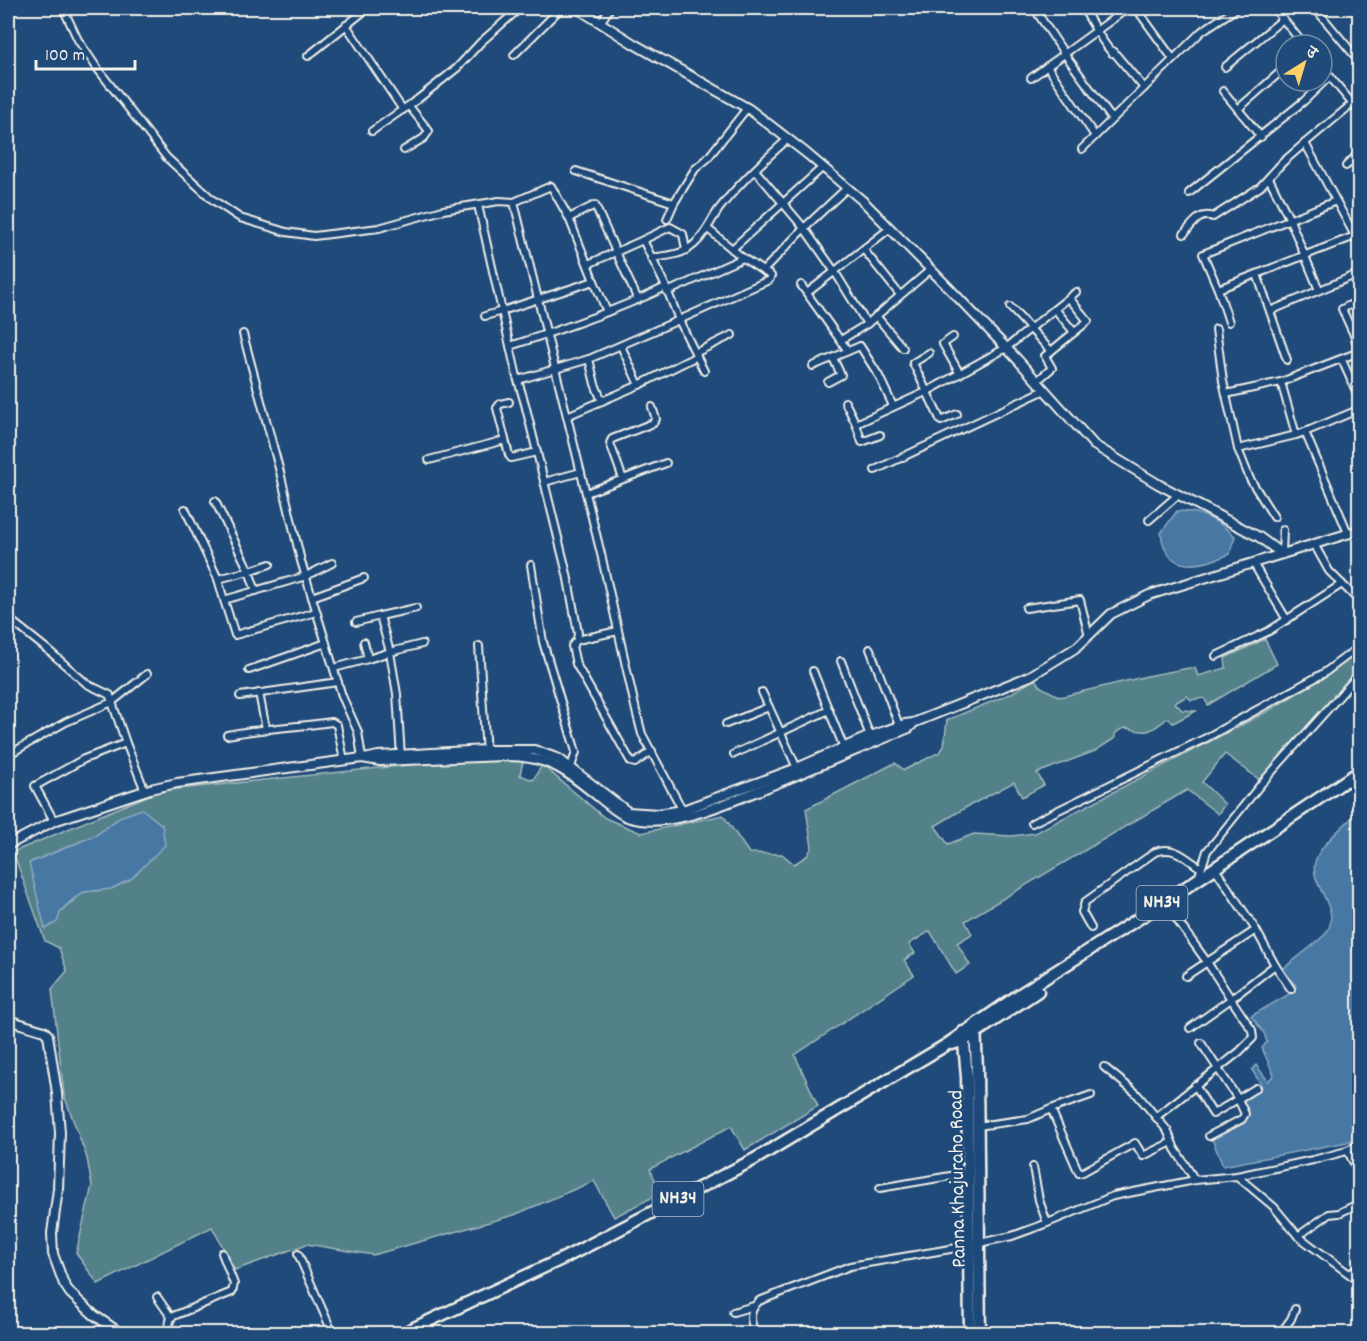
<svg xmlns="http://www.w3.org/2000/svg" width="1367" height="1341" viewBox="0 0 1367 1341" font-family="Dekko,'Playpen Sans Deva',sans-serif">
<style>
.green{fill:#53818a;stroke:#a4b9b9;stroke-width:1.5;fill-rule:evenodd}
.water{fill:#4778a4;stroke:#8ca8bf;stroke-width:1.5}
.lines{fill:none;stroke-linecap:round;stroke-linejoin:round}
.minor-casing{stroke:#f4f1e8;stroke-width:10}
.tertiary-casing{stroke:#f4f1e8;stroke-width:12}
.primary-casing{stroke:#f4f1e8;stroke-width:15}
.trunk-casing{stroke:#f4f1e8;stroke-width:15}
.minor{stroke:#1f4a7a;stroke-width:6}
.tertiary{stroke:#1f4a7a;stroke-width:8}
.primary{stroke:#1f4a7a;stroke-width:10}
.trunk{stroke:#1f4a7a;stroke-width:10}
.labels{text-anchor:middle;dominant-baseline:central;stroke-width:5;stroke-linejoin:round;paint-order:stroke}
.shield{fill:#1f4a7a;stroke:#b4bfc7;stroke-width:1.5}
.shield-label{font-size:20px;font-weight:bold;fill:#f4f1e8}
.street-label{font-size:21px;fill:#f4f1e8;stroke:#1f4a7a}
</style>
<rect width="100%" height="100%" fill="#1f4a7a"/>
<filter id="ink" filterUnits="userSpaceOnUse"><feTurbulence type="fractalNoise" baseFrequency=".0167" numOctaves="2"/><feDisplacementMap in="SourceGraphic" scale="12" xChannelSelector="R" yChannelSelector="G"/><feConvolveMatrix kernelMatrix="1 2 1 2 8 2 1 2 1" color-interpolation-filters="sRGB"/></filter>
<g filter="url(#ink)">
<path class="green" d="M1265,639l12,25 -69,41 -4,-7 -13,2 -4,-4 -12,7 7,7 14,1 -23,12 -5,-5c-6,4 -14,12 -21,13 -14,2 -21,-9 -32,3v4l-20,13 -58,22 7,12 -22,12 -8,-15 -49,26 -30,18 13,18 26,-10 38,2 23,-3 233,-122 56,-34 35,-25v15l-99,113 -35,-26 -23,28 23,22 -7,10 -31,-24 -222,131 7,13 -15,9 13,22 -14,9 -26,-43 -21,13 6,9 -11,7 10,15 -119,80 23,51 -73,44 -14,-24 -81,43 11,24 -47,24 -20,-36 -80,34 -141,40 -66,-11 -72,26 -23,-43 -114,57 -22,-31 16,-67 -5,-28 -23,-63 -12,-106 15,-18 -8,-23 -14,-7 -32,-89 146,-61 287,-30h77l-3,14 13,5 9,-15 63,53 36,15 82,-18 26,38 33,1 12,10 13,-8 5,-9 -6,-38 89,-46 9,7 36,-18 4,-6 3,-26 63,-26 25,-15 6,8 19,10 87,-21 42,-8h6l3,8 28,-8 -1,-10zM148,814l14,11 -24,45 -7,9 -20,10 -27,3 -23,19 -32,-48 67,-28 26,-19z"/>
<g class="water">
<path d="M1177,511c22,-1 42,10 58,25l-5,18c-28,12 -64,22 -69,-21z"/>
<path d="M142,809l20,16 3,20 -34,34 -20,10 -27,3 -12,8 -11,11 -4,11 -12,7 -16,-66 67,-28 26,-19z"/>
<path d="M1359,811v325l-12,6 -124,24 -11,-27 33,-16 2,-9 -6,-13 21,-15 -10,-16 4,-5 12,16 6,-6 -12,-27 5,-6 -3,-9 -13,-17 40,-23 5,-7 -13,-17c11,-10 35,-26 43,-36 18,-26 -20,-48 -10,-74 6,-16 31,-36 43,-48z"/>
</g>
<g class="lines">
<defs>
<g id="minor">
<path d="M63,8l15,32 19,28 70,90 46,42 27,18 46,14 28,4 65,-8 64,-18 56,-9 15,1 87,352 35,157 6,23 42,79"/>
<path d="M1034,8l30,45 48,66"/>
<path d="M1083,8c10,16 16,30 29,45"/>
<path d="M1136,8l37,51"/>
<path d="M1274,8l30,37"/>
<path d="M1315,8l45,54"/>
<path d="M1356,8l4,4"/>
<path d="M468,10l3,-2"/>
<path d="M600,23l10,-15"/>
<path d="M346,25l57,85"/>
<path d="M1113,51l31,37"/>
<path d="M514,55l47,-47"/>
<path d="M308,56l60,-48"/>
<path d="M1047,66l48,70"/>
<path d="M1225,67l58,-48"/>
<path d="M1322,67l38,46"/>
<path d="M1031,78l97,-70"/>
<path d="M1223,91l38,46"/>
<path d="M1238,109l48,-42"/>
<path d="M372,131l46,-32 39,-31 24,-26 39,-34"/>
<path d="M1305,143l47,-39"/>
<path d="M1082,149l120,-118 35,-23"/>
<path d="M404,150l20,-12 5,-7 -20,-25"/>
<path d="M1346,166l14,-14"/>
<path d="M755,170l49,58 43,-40"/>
<path d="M576,171l98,32"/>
<path d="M1269,178l21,42 29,70"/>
<path d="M1189,193l115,-92 26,-25"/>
<path d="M514,202l37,-16 18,32 25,63 -92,30 15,66 8,27 42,170 11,59 -1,7 -5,6 4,18 55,98 4,1 17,-12"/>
<path d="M478,205l24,106 -17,5"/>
<path d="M569,218l26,-13 21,47 -28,12"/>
<path d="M667,219l7,-16 21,-34 12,-10 40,-51"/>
<path d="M1184,234c9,-10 15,-22 29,-17l47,-30 23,-25 22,-19 50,93 5,-2"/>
<path d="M643,240l27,-13 13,7 3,16"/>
<path d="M732,249l91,-82"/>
<path d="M864,250l36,45"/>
<path d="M651,258c12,-2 26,-2 37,-9 15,-9 21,-26 31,-40 20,-26 45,-49 69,-70"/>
<path d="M743,258l20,13"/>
<path d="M1257,274l30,86"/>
<path d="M594,281l13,31"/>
<path d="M801,285l47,66"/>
<path d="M1218,289l-15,-35 133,-53"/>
<path d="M667,292l76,-34 -35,-29"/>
<path d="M807,293l82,-64"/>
<path d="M1360,300l-18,9 12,26 6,-1"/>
<path d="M1010,307l41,44"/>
<path d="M1055,309l19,23"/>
<path d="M1270,311l90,-38"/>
<path d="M876,316l27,32"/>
<path d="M1229,322l-11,-33 137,-53 5,9"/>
<path d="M867,324l63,-54"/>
<path d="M1216,329l7,52 15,68"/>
<path d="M243,334l37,138 21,89 41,135 16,36 4,26"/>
<path d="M1354,335l6,18"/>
<path d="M953,337l-10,7 17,30"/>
<path d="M510,346c53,-17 105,-35 156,-59l-23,-47 -27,12 22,48"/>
<path d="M621,346l18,39"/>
<path d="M695,353l37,-18"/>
<path d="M929,353l-16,10 28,58 16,-7"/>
<path d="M589,359l6,25 7,17"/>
<path d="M1342,360l18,40"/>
<path d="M813,366l47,-20 19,30 14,30"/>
<path d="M704,371l-25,-51 90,-40 2,-4 -8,-5 41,-43 31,44 32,52 -26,16"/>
<path d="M518,380l71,-21 90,-39 -13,-33"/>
<path d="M1037,381l15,-13 -7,-12 43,-35 -19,-23"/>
<path d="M828,382l13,-7 -8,-17"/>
<path d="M1281,382l78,-30"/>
<path d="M1226,394l55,-12 15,53 9,-3 43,101"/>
<path d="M509,402l-9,2 -3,4 12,47 2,3 26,-6"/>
<path d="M845,402l11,22"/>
<path d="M567,416l72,-31 58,-29"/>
<path d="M1305,432l55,-23"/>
<path d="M880,435l-18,7 -6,-18 72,-33 78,-43 70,-56"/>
<path d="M429,460l76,-20"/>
<path d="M875,470l170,-80"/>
<path d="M623,479l-13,-36 2,-4 41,-16 3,-4 -4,-12"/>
<path d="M544,482l37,-10"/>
<path d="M586,493l80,-30"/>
<path d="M215,501l34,70 -31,8"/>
<path d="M185,509l33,70 6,21 82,-24 26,-13"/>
<path d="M1274,517l-24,-38 -12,-30 58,-14"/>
<path d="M1149,520l30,-26"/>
<path d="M1314,544l15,27 31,31"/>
<path d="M1282,554l1,-24"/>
<path d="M1253,563l34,57"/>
<path d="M531,565l12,77 33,110 -6,18"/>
<path d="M256,591l-7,-20 21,-7"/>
<path d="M312,597l52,-19"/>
<path d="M224,600l11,35 81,-23"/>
<path d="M1026,608l54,-8 9,36"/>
<path d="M380,616l36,-8"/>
<path d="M8,618l40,32 39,34 23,11 2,7 35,-28"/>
<path d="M356,622l24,-6 10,36 32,-8"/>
<path d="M577,640l41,-9"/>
<path d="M479,646l7,108"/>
<path d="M870,649l30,79"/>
<path d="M1216,656l53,-25 73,-47"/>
<path d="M368,659l22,-7 7,42 4,63"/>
<path d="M841,661l29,75"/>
<path d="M334,668l34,-9 -4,-17"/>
<path d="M249,670l77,-27"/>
<path d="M813,671l31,77"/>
<path d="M762,692l35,76"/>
<path d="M259,693l7,36"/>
<path d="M240,696l98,-14"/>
<path d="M726,724l43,-17"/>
<path d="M227,735c35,-7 70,-8 105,-13l5,3 7,35"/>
<path d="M13,752l53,-30 46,-20 14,41"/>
<path d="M734,754l95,-44"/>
<path d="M54,821l-19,-35 49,-27 42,-16 19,48"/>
<path d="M1032,823l174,-85 118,-65 36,-27"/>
<path d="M1218,873l38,57"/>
<path d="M1198,879l9,-28 6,-7 48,-60 99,-111"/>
<path d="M1164,902l43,60 49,-32 19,35 -44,34 -24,-37 -21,14"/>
<path d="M1091,928l-9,-16 3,-10 70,-50c20,-7 30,6 46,16"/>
<path d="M1275,965l16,24"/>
<path d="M1201,1043l37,56 18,-11"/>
<path d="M1104,1067l32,26 20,24 11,13 8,19 20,31"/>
<path d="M1195,1085l18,29 25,-15 7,15 -3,5 -33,17"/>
<path d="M1091,1095l-40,14 28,64 4,-1 52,-29 8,13 29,-14"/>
<path d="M1156,1117l83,-65 14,-14 -1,-8 -21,-31 -41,29"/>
<path d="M977,1126l51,-7 23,-10"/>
<path d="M1347,1150l13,24"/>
<path d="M1033,1167l6,33 8,23"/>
<path d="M1237,1176l37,31 24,29 62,46"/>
<path d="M880,1188l88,-15"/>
<path d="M1298,1236l31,-22 10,-1 21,-10"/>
<path d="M979,1243l33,-7 33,-12 68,-28 82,-16 42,-4 76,-16 30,-8 17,-8"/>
<path d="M298,1254l35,80"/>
<path d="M1350,1274l10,-9"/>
<path d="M157,1297l14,20 -4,17"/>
<path d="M733,1312l21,-6"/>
<path d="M171,1317l61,-25 2,-8 -12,-31"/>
<path d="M755,1334c-5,-14 -7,-22 4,-33l91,-35 118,-20"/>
<path d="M1280,1334l11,-15 4,-10"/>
</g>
<g id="tertiary">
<path d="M577,8l57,36 115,65 57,44 58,49 83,84 70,73 77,86 64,39 101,53 23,17"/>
<path d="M369,758l9,-2 108,-6h48l25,9 69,53 30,2 25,-4 114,-42 73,-32 35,-12 8,-1 117,-47 47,-29 34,-33 38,-19 211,-65"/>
<path d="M1346,779l14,10"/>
<path d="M8,845l46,-24 96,-32 27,-6 185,-25 18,3 123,-5c46,-1 63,15 97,42 9,7 19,17 30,20 42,12 101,-17 140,-32 47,-19 93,-39 139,-58l3,-3"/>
<path d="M8,1020l36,11 4,4 9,58 3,40 -2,56 -6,44 1,21 11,30 6,9 24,22 28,19"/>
</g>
<g id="primary">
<path d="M975,1025l2,45 3,264"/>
<path d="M963,1032l4,45 3,257"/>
</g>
<g id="trunk">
<path d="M952,1044l13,-4 73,-49"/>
<path d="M401,1334l165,-77 189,-98 191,-114 74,-51 129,-82 211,-141"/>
</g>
</defs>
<use href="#minor" class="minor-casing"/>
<use href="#tertiary" class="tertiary-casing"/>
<use href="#primary" class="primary-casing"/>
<use href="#trunk" class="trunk-casing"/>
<use href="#minor" class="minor"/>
<use href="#tertiary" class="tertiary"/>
<use href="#primary" class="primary"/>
<use href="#trunk" class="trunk"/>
</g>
</g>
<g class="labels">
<g class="shield">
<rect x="1136.5" y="886" width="51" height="34" rx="4.5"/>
<rect x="652.5" y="1182" width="51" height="34" rx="4.5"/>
</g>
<g class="shield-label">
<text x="1162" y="903">NH34</text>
<text x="678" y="1199">NH34</text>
</g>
<g class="street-label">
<text transform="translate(959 1179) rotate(-91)">Panna Khajuraho Road</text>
</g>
</g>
<rect width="1367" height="1341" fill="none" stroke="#1f4a7a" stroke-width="30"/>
<rect x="15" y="15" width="1337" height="1311" fill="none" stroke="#f4f1e8" stroke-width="2" filter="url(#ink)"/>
<g transform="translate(1304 63) rotate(37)"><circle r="28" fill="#1f4a7a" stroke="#748da6" stroke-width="1.5"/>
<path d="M0-4.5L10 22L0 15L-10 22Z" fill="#ffd166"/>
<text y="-9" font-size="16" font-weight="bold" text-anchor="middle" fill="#f4f1e8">उ</text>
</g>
<path d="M36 60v9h99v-9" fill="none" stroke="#f4f1e8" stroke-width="3"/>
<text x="45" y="60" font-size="18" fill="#f4f1e8" stroke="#1f4a7a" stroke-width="4.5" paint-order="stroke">100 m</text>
</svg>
